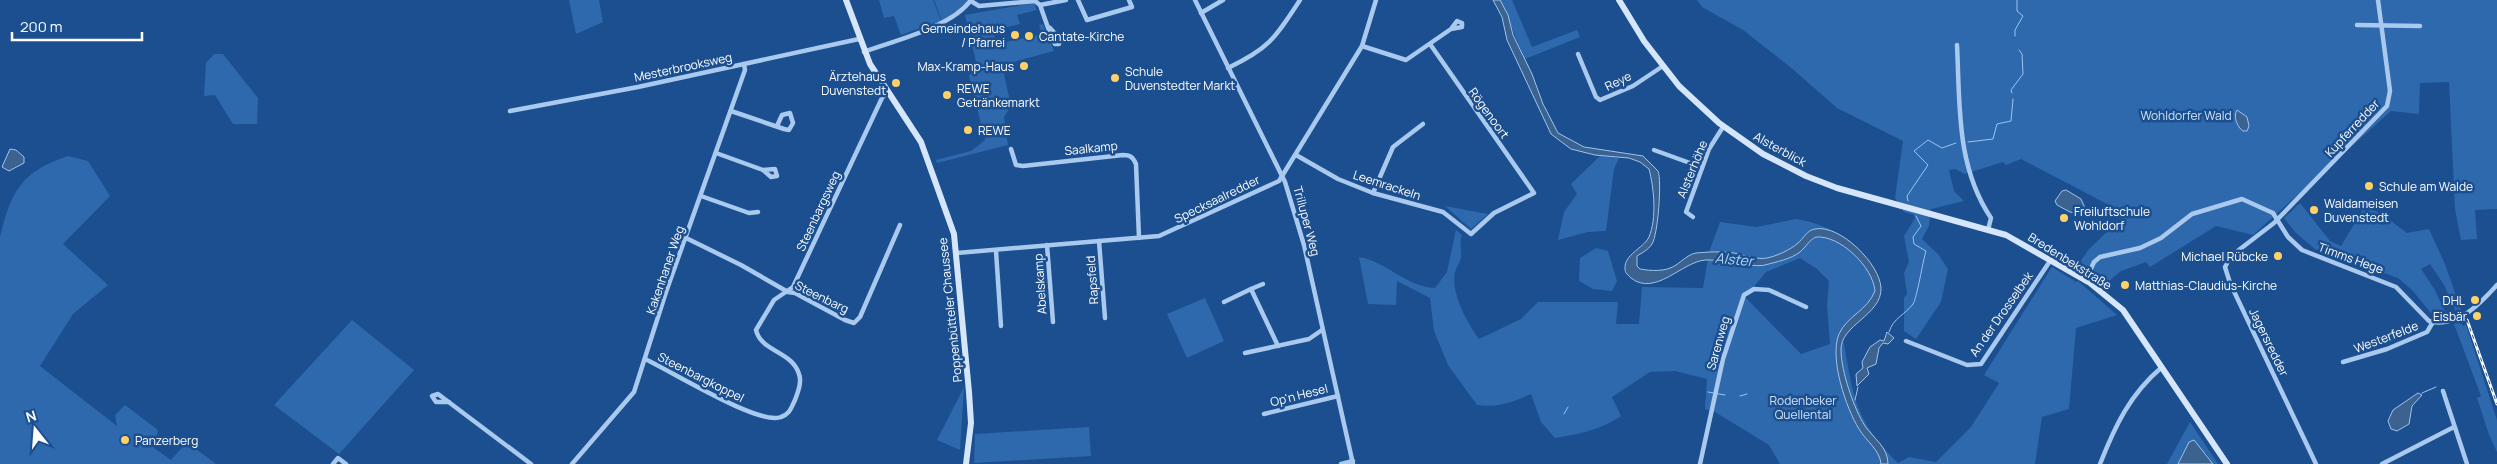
<svg xmlns="http://www.w3.org/2000/svg" width="2497" height="464" viewBox="0 0 2497 464" font-family="Manrope,sans-serif">
<style>
.green{fill:#2e69ad;fill-rule:evenodd}
.water{fill:#3c6290;stroke:#9cc4f0}
.lines{fill:none;stroke-linecap:round;stroke-linejoin:round}
.stream{stroke:#9cc4f0;stroke-width:1}
.street{stroke:#a9c9ee;stroke-width:4.5}
.secondary{stroke:#d6e6fa;stroke-width:6}
.rail-casing{stroke:#fff;stroke-width:3}
.rail{stroke:#1b4f8f;stroke-width:1;stroke-dasharray:4;stroke-linecap:butt}
.poi-dot{fill:#ffd166;stroke:#1b4f8f;stroke-width:2}
.labels{text-anchor:middle;dominant-baseline:central;stroke-width:5;stroke-linejoin:round;paint-order:stroke}
.poi-label{font-size:12px;fill:#fff;stroke:#1b4f8f;text-anchor:start}
.street-label{font-size:12px;fill:#fff;stroke:#1b4f8f}
.park-label{font-size:12px;fill:#cfe3fa;stroke:#1b4f8f}
.water-label{font-size:14px;font-style:italic;fill:#b5d3f5;stroke:#1b4f8f}
</style>
<rect width="100%" height="100%" fill="#1b4f8f"/>
<g class="green">
<path d="M569,0h30l4,22 -27,12z"/>
<path d="M879,0h54l8,21 -40,14 -7,-19 -10,2z"/>
<path d="M934,0h35l-6,9 -21,13z"/>
<path d="M1500,0h12l20,47 45,-17 3,7 -55,22c-9,-20 -16,-39 -25,-59z"/>
<path d="M1697,0h800v209l-22,1 2,29 -16,1 -6,-31 -6,-127 -29,1 -1,31 -28,-3 -138,124 -37,-9 -66,41 -4,-5 -25,9 -19,16 -27,-18 14,-20 37,-35 -105,-55 -15,6 -3,-3 -38,12 -10,-5 -6,1 5,21 10,10 -33,8 -2,17 -7,13 16,15 10,15 -7,33 -25,37 -12,-8v-33l3,-4 -3,-21 5,-11 -5,-26 11,-18 -1,-3 -10,-3 -9,-14 8,-57 -66,-33 -48,-42 -46,-36 -41,-23z"/>
<path d="M1034,3l3,7 -20,5 3,9 -26,6 -1,2 4,12 45,-10 -3,-9 4,-1 11,27 -52,14 9,41 -7,11 4,28 -71,18 -1,-3 35,-9 14,-11 -16,-64 8,-10 -12,-51z"/>
<path d="M214,54h9l35,44 -1,26h-24l-18,-29 -11,1 2,-33z"/>
<path d="M1601,155l18,3 -5,11 -8,62 -18,1 -30,8 6,-28 13,-18 -6,-10z"/>
<path d="M68,156l20,5 22,35 -47,48 45,41 -35,29 -33,52 77,60 -2,-11 10,-10 33,25 -4,18 17,12 16,-18 29,22h-216v-227c11,-46 22,-66 68,-81z"/>
<path d="M2300,203l30,38 11,5 24,-40 18,9 24,18 22,-4 16,35 16,46 -5,2 -12,-27 -14,-21 -9,5 14,21 12,26 -13,1 -21,-26 -15,-13 -83,-29 -19,-16 -12,-15z"/>
<path d="M1445,206l43,8 -17,15z"/>
<path d="M1796,219c25,4 52,16 68,36 7,8 11,19 16,28l-11,20 -26,36c11,59 11,80 55,124l11,-6 27,5 35,-35 28,-44 -15,-8 68,-108 24,15 2,-1 39,34 -41,13 -7,81 -27,8 -7,47h-255l-11,-19 -54,-33 -10,-3 2,-30 -32,-8 -25,1 -38,25 9,19c-20,14 -42,18 -66,22l-14,-16 -10,-28c-18,8 -33,14 -54,11l-29,-40 -14,-34 -4,-33 -33,-17 -1,24 -28,-1 -9,-47c27,4 47,30 76,31l12,-16 9,-42 6,5c-3,8 0,14 -1,23 -1,5 -5,9 -6,14 -5,20 13,52 24,67l42,-20 17,-17h80l-2,22h23l3,-37 61,1 6,-36 11,-30 36,5zM1800,258l17,11 12,12 -2,24 3,39 -29,10 -56,-57 21,-25z"/>
<path d="M1596,248l12,3 9,30 -5,10 -19,-2 -14,-8 1,-23z"/>
<path d="M1205,298l19,43 -37,17 -20,-44z"/>
<path d="M352,320l62,50 -75,84 -65,-49z"/>
<path d="M2461,322l2,4 3,-1 31,95v32l-8,-17 -12,-37 4,-2 -27,-72z"/>
<path d="M964,387l-4,63 -23,-10z"/>
<path d="M2190,422l28,42h-5l-7,-11 -23,-1 -5,12h-11z"/>
<path d="M1089,427l2,29 -117,7 1,-29z"/>
</g>
<g class="water">
<path d="M1493,0h7l8,15 5,20 19,39 11,30 15,29 26,14 59,9 15,15c4,9 0,64 -6,73 -4,6 -10,9 -15,12v10l3,3c11,2 26,3 36,-4 6,-4 13,-11 20,-12 11,-1 26,-2 38,0 10,2 23,7 33,5 10,-2 23,-8 31,-15 5,-4 9,-13 17,-14 25,-5 65,35 66,59 1,27 -41,37 -40,62 0,21 13,59 24,76 9,13 23,21 23,38h-7c-1,-14 -15,-23 -22,-35 -13,-21 -30,-71 -20,-95 8,-18 28,-23 36,-43 -2,-24 -35,-56 -59,-54 -7,3 -10,10 -16,15 -9,7 -24,10 -35,13 -11,3 -45,-6 -60,-5 -23,2 -50,37 -74,18 -3,-3 -6,-5 -6,-9 -1,-15 18,-20 24,-32 8,-19 5,-49 0,-68l-9,-7 -11,-4 -34,-3 -24,-6 -20,-15 -44,-94 -5,-23z"/>
<path d="M2237,110l10,7 2,9 -2,5h-4c-6,-4 -10,-15 -6,-21z"/>
<path d="M10,149l6,1 8,7v6l-15,8 -7,-4z"/>
<path d="M2066,190l15,9 4,9 -5,6 -10,-2 -13,-7 -2,-4 7,-10z"/>
<path d="M1887,332l7,6 -6,6 -5,-1 -4,5 -3,16 -9,4 2,6 -12,12 -1,-12 7,-6 -1,-6 8,-15 10,-7 4,1z"/>
<path d="M2418,393l4,2 -10,11 -3,18 -12,7 -6,-2 -3,-8 5,-11z"/>
<path d="M2194,440l19,24h-35l11,-22z"/>
</g>
<g class="lines">
<g class="stream">
<path d="M2015,36v-6l8,-14 -6,-5v-11"/>
<path d="M2012,93l-1,-3 12,-16 -1,-20 -3,-4"/>
<path d="M1968,142l25,-3 4,-15 14,-3 2,-22"/>
<path d="M1908,201l-1,-5 21,-31 -14,-14 14,-11 14,8 14,-5"/>
<path d="M1889,332c4,-14 17,-18 24,-28 4,-6 10,-44 13,-53l-12,-7 -1,-7 8,-11 -5,-10"/>
<path d="M1708,392l17,3"/>
<path d="M2422,393l14,-6"/>
<path d="M1740,396l7,-2"/>
<path d="M1855,400l3,-13"/>
<path d="M1564,414l4,-7"/>
</g>
<g class="street">
<path d="M1078,0l9,20 45,-13 -3,-7"/>
<path d="M1195,0l90,182 19,63 49,219"/>
<path d="M971,1l8,5 56,-5 5,4 12,34 3,5h4l1,-5 -10,-11"/>
<path d="M1040,5l26,-5"/>
<path d="M1201,13l22,-13"/>
<path d="M2357,25l63,1"/>
<path d="M1957,45c3,60 -1,121 34,173l-3,12"/>
<path d="M1362,46l44,14 45,-31 11,-2v-4l-5,-2 -6,8"/>
<path d="M864,52c32,-12 88,-25 107,-52"/>
<path d="M1578,54l18,43 4,3 33,-14 30,-20"/>
<path d="M1228,68c42,-20 47,-30 72,-68"/>
<path d="M510,111l128,-24 221,-48"/>
<path d="M731,111l53,18 5,1 4,-7 -3,-10 -8,2 -5,11"/>
<path d="M1011,149l5,16 7,1 100,-11c7,0 10,2 13,9l3,74"/>
<path d="M1654,150l47,17"/>
<path d="M716,153l47,17 8,7 6,-1 -2,-7 -12,1"/>
<path d="M1296,155l42,24 35,14 70,19 28,22 23,-21 40,-20 -104,-149"/>
<path d="M1373,193l20,-46 30,-23"/>
<path d="M701,196l48,17 9,-1"/>
<path d="M1693,217l-7,-5 23,-63 14,-22"/>
<path d="M686,238l55,27 47,27 7,1 50,27 9,3 6,-6 40,-92"/>
<path d="M1099,241l6,77"/>
<path d="M1047,245l6,77"/>
<path d="M996,251l5,75"/>
<path d="M957,253l202,-17 120,-55 83,-135 14,-46"/>
<path d="M2085,281l9,-19 6,-5 40,-9 21,-10 31,-24 50,-15 31,14 15,24 14,13 94,37 33,34c28,8 52,-18 68,-36"/>
<path d="M1251,289l12,-5"/>
<path d="M1224,302l27,-13 27,57"/>
<path d="M1906,341l61,24 14,-1 69,-103"/>
<path d="M1245,353l64,-14 13,-9"/>
<path d="M645,359c26,12 114,67 136,58 9,-3 10,-9 14,-17 3,-8 7,-18 4,-26 -7,-23 -38,-22 -43,-44l18,-30 19,-13 89,-189 5,-5"/>
<path d="M2343,362l44,-13 40,-17 6,-10"/>
<path d="M2443,391l24,73"/>
<path d="M449,402h-13l-4,-6 6,-2 93,70"/>
<path d="M1264,414l74,-18"/>
<path d="M333,464l5,-6 8,6"/>
<path d="M572,464l62,-72 32,-100 79,-222 -1,-6"/>
<path d="M1341,464l12,-3"/>
<path d="M1700,464l23,-105 21,-64 10,-6 15,1 37,17"/>
<path d="M2100,464c15,-38 30,-70 62,-97"/>
<path d="M2316,464l-86,-181 -5,-16 6,-11 43,-33 113,-117 3,-15 -12,-91"/>
<path d="M2382,464l72,-37"/>
</g>
<g class="secondary">
<path d="M846,0l24,64 51,78 33,92 15,158 2,31 -5,41"/>
<path d="M1619,0l25,41 35,45 40,37 44,31 43,22 31,12 169,47 84,48 33,27 104,154"/>
</g>
<defs>
<path id="rail" d="M2467,320l30,84"/>
</defs>
<use href="#rail" class="rail-casing"/>
<use href="#rail" class="rail"/>
</g>
<g class="poi-dot">
<circle cx="1015" cy="35" r="5"/>
<circle cx="1029" cy="36" r="5"/>
<circle cx="1024" cy="66" r="5"/>
<circle cx="1115" cy="78" r="5"/>
<circle cx="896" cy="83" r="5"/>
<circle cx="947" cy="95" r="5"/>
<circle cx="968" cy="130" r="5"/>
<circle cx="2369" cy="186" r="5"/>
<circle cx="2314" cy="210" r="5"/>
<circle cx="2064" cy="218" r="5"/>
<circle cx="2278" cy="256" r="5"/>
<circle cx="2125" cy="285" r="5"/>
<circle cx="2475" cy="300" r="5"/>
<circle cx="2477" cy="316" r="5"/>
<circle cx="125" cy="440" r="5"/>
</g>
<g class="labels">
<g class="poi-label">
<text x="1005" y="28" text-anchor="end">Gemeindehaus<tspan x="1005" dy="14">/ Pfarrei</tspan></text>
<text x="1039" y="36">Cantate-Kirche</text>
<text x="1014" y="66" text-anchor="end">Max-Kramp-Haus</text>
<text x="1125" y="71">Schule<tspan x="1125" dy="14">Duvenstedter Markt</tspan></text>
<text x="886" y="76" text-anchor="end">Ärztehaus<tspan x="886" dy="14">Duvenstedt</tspan></text>
<text x="957" y="88">REWE<tspan x="957" dy="14">Getränkemarkt</tspan></text>
<text x="978" y="130">REWE</text>
<text x="2379" y="186">Schule am Walde</text>
<text x="2324" y="203">Waldameisen<tspan x="2324" dy="14">Duvenstedt</tspan></text>
<text x="2074" y="211">Freiluftschule<tspan x="2074" dy="14">Wohldorf</tspan></text>
<text x="2268" y="256" text-anchor="end">Michael Rübcke</text>
<text x="2135" y="285">Matthias-Claudius-Kirche</text>
<text x="2465" y="300" text-anchor="end">DHL</text>
<text x="2467" y="316" text-anchor="end">Eisbär</text>
<text x="135" y="440">Panzerberg</text>
</g>
<g class="street-label">
<text transform="translate(683 67) rotate(-12)">Mesterbrooksweg</text>
<text transform="translate(1618 81) rotate(-26)">Reye</text>
<text transform="translate(1489 113) rotate(54)">Rögenoort</text>
<text transform="translate(2352 128) rotate(-47)">Kupferredder</text>
<text transform="translate(1091 148) rotate(-6)">Saalkamp</text>
<text transform="translate(1780 149) rotate(29)">Alsterblick</text>
<text transform="translate(1692 169) rotate(-68)">Alsterhöhe</text>
<text transform="translate(1387 185) rotate(18)">Leemrackeln</text>
<text transform="translate(1217 199) rotate(-26)">Specksaalredder</text>
<text transform="translate(818 211) rotate(-65)">Steenbargsweg</text>
<text transform="translate(1307 221) rotate(75)">Trilluper Weg</text>
<text transform="translate(2351 258) rotate(20)">Timms Hege</text>
<text transform="translate(2070 261) rotate(32)">Bredenbekstraße</text>
<text transform="translate(665 270) rotate(-71)">Kakenhaner Weg</text>
<text transform="translate(1092 280) rotate(-94)">Rapsfeld</text>
<text transform="translate(1040 284) rotate(-94)">Abelskamp</text>
<text transform="translate(822 297) rotate(26)">Steenbarg</text>
<text transform="translate(950 310) rotate(-96)">Poppenbütteler Chaussee</text>
<text transform="translate(2001 314) rotate(-55)">An der Drosselbek</text>
<text transform="translate(2386 337) rotate(-21)">Westerfelde</text>
<text transform="translate(2269 342) rotate(64)">Jagersredder</text>
<text transform="translate(1718 343) rotate(-74)">Sarenweg</text>
<text transform="translate(701 377) rotate(27)">Steenbargkoppel</text>
<text transform="translate(1299 395) rotate(-14)">Op'n Hesel</text>
</g>
<g class="park-label">
<text x="2186" y="115">Wohldorfer Wald</text>
<text x="1803" y="400">Rodenbeker<tspan x="1803" dy="14">Quellental</tspan></text>
</g>
<g class="water-label">
<text transform="translate(1734 259) rotate(5)">Alster</text>
</g>
</g>
<g transform="translate(35 429) rotate(343)" stroke="#1b4f8f" stroke-width="4" paint-order="stroke">
<path d="M0-4L9 19L0 12L-9 19Z" fill="#ffffff"/>
<text y="-8" font-size="14" font-weight="bold" text-anchor="middle" fill="#ffffff">N</text>
</g>
<path d="M12 32v8h130v-8" fill="none" stroke="#ffffff" stroke-width="2.5"/>
<text x="20" y="32" font-size="15" fill="#ffffff" stroke="#1b4f8f" stroke-width="4" paint-order="stroke">200 m</text>
</svg>
